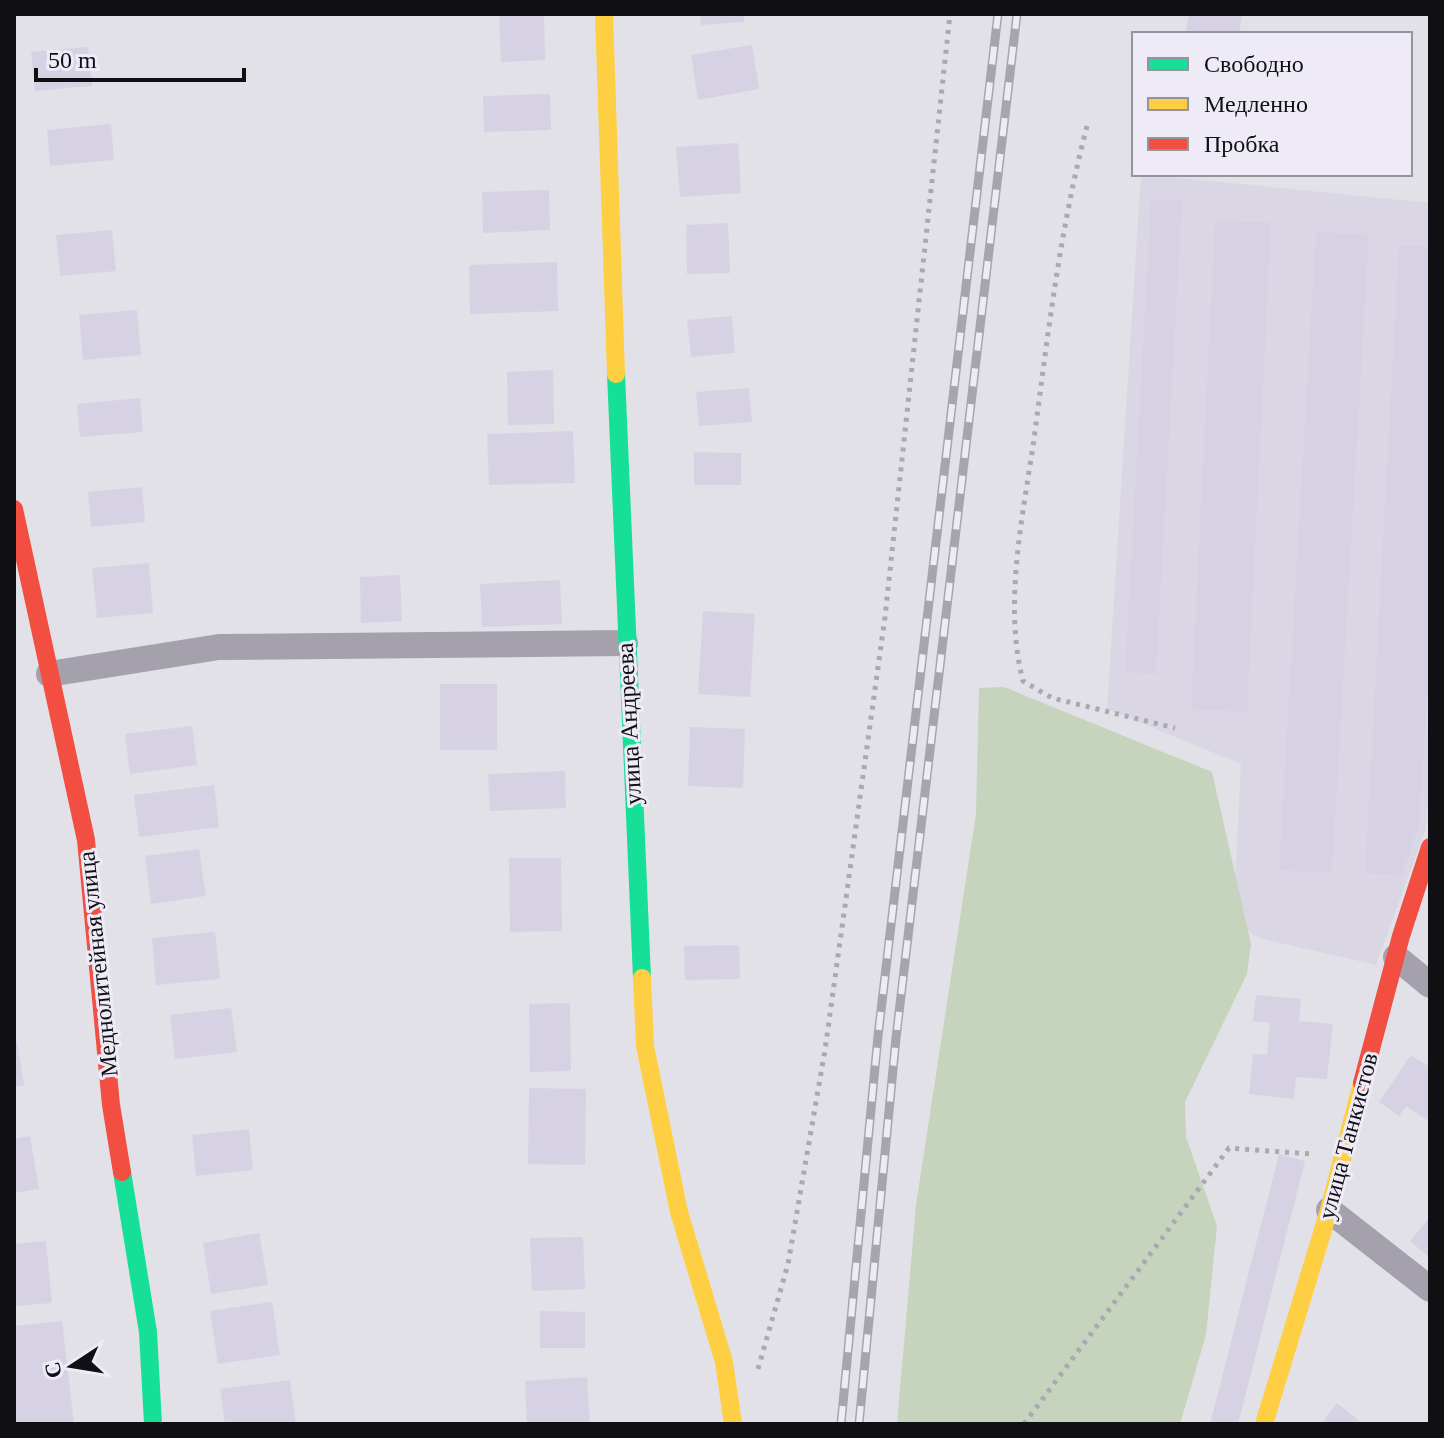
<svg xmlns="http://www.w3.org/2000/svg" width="1444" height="1438" viewBox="0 0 1444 1438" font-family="'Times New Roman',serif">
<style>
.built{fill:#dad6e4}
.green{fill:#c6d4bd}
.building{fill:#d6d2e4}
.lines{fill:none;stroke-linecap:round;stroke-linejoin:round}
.path{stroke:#aaa8b0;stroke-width:5;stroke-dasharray:4 6;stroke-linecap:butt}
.street{stroke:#a4a1ad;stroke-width:26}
.fast{stroke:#16e098;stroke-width:18}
.slow{stroke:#ffcf43;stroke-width:18}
.jam{stroke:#f24e42;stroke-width:18}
.rail-casing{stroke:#a6a5ac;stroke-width:9}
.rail{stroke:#eeebf7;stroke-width:6;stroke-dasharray:18;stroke-linecap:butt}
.labels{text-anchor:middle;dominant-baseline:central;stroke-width:6;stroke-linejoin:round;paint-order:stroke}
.street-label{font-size:24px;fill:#100f13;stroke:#eeebf7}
</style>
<rect width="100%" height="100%" fill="#e2e1e7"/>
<path class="built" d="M1141,174l289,29v578l-4,47 -50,137 -117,-27 -26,-17 8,-157 -134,-55z"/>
<path class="green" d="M1004,687l208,85 39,172 -4,30 -62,128 1,35 31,89 -11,109 -26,89h-283l19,-219 60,-391 3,-126z"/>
<g class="building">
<path d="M499,14h45l1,46 -44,2z"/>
<path d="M700,14h44v8l-43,3z"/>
<path d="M1189,14h53l-3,20h-53z"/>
<path d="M752,45l7,44 -61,11 -7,-45z"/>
<path d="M88,47l4,39 -57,5 -4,-39z"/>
<path d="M550,94l1,36 -67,2 -1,-36z"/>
<path d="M111,124l3,36 -64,6 -3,-36z"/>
<path d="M738,143l3,50 -61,4 -4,-50z"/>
<path d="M549,190l1,40 -67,3 -1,-41z"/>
<path d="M1151,199l31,2 -26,473 -31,-2z"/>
<path d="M1215,220l56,3 -24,489 -56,-3z"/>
<path d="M728,223l2,50 -43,1 -1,-49z"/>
<path d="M112,230l4,41 -56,5 -4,-41z"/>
<path d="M1316,232l53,3 -37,638 -53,-3z"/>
<path d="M1399,245l31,2v401l-11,176 -17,51 -37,-2z"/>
<path d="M557,262l1,49 -88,3 -1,-49z"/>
<path d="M137,310l4,45 -58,5 -4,-45z"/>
<path d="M732,316l3,37 -44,4 -4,-37z"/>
<path d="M553,370l1,54 -46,1 -1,-53z"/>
<path d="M749,388l3,34 -53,4 -3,-34z"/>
<path d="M140,398l3,34 -63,5 -3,-33z"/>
<path d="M573,431l2,52 -86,2 -2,-51z"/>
<path d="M694,452l47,1v32h-47z"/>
<path d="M142,487l3,35 -54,5 -3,-35z"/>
<path d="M149,563l4,50 -56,5 -5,-50z"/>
<path d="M400,575l2,46 -41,2 -1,-46z"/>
<path d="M560,580l2,44 -80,3 -2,-43z"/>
<path d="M703,611l52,3 -5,83 -52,-3z"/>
<rect x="440" y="684" width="57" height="66"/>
<path d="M192,726l5,39 -67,9 -5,-40z"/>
<path d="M690,727l55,2 -2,59 -55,-2z"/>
<path d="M565,771l1,37 -76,3 -2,-37z"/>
<path d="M214,785l5,42 -80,10 -5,-42z"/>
<path d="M199,849l7,47 -55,8 -6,-48z"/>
<path d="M509,858h52l1,73 -52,1z"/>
<path d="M215,932l5,47 -64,6 -4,-47z"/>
<path d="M739,945l1,34 -55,1 -1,-34z"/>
<path d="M1256,995l45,4 -2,22 34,3 -6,55 -31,-2 -2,22 -45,-5 4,-40 14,1 3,-32 -17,-2z"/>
<path d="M570,1003l1,68 -41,1 -1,-68z"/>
<path d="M231,1008l6,44 -62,7 -5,-44z"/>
<path d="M14,1042h3l7,43 -10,2z"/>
<path d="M1411,1055l17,11 2,-3v59l-24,-16 -7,10 -20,-14z"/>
<path d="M529,1088l57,1 -1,76 -57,-1z"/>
<path d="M249,1129l4,41 -57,6 -4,-41z"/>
<path d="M30,1136l9,53 -25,4v-54z"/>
<path d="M1279,1154l26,7 -67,263h-28z"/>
<path d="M1430,1217v41l-20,-17z"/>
<path d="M259,1233l9,52 -57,9 -8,-51z"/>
<path d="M583,1237l2,52 -53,2 -2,-53z"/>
<path d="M46,1241l6,62 -38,3v-62z"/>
<path d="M272,1302l8,53 -62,9 -8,-53z"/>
<path d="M540,1311l45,1v36h-45z"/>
<path d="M62,1321l12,103h-60v-98z"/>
<path d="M587,1377l3,47h-63l-2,-43z"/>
<path d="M290,1380l6,44h-71l-5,-35z"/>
<path d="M1337,1403l26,21h-42z"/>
</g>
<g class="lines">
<g class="path">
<path d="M1087,126c-27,103 -39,208 -53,313 -11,77 -31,165 -11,242l29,17 123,30"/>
<path d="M758,1369l30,-105 37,-214 60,-433 65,-603"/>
<path d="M1024,1424l205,-276 82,6"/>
</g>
<g class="street">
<path d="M49,674l170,-27 406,-4"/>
<path d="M1396,957l34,28"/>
<path d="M1329,1210l101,79"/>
</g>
<g class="fast">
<path d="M616,374l26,604"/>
<path d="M122,1172l26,160 5,92"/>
</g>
<g class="slow">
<path d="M604,14l12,360"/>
<path d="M642,978l3,68 34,166 45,150 9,62"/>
<path d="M1264,1424l65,-214 33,-127"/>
</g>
<g class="jam">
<path d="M14,509l72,331 25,265 11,67"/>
<path d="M1362,1083l39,-147 29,-89"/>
</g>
<defs>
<g id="rail">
<path d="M841,1424l37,-388 120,-1022"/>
<path d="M859,1424l37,-386 121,-1024"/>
</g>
</defs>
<use href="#rail" class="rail-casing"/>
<use href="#rail" class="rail"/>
</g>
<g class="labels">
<g class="street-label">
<text transform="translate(629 724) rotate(-93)">улица Андреева</text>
<text transform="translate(98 964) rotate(-96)">Меднолитейная улица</text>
<text transform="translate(1348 1136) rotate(-75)">улица Танкистов</text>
</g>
</g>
<rect width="1444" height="1438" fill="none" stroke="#100f13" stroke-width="32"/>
<rect x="1132" y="32" width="280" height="144" fill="#eeebf7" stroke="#95939c" stroke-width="2"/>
<rect x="1148" y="58" width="40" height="12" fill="#16e098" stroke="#95939c" stroke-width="2"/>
<text x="1204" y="72" font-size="24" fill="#100f13">Свободно</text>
<rect x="1148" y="98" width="40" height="12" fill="#ffcf43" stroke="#95939c" stroke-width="2"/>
<text x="1204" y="112" font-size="24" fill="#100f13">Медленно</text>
<rect x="1148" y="138" width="40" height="12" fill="#f24e42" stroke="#95939c" stroke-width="2"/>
<text x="1204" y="152" font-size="24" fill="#100f13">Пробка</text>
<g transform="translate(72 1366) rotate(258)" stroke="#eeebf7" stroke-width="6" paint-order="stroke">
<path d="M0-6L14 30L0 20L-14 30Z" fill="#100f13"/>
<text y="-12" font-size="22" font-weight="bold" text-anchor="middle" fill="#100f13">С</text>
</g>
<path d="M36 68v12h208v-12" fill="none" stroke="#100f13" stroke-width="4"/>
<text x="48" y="68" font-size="24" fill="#100f13" stroke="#eeebf7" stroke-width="6" paint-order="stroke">50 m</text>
</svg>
